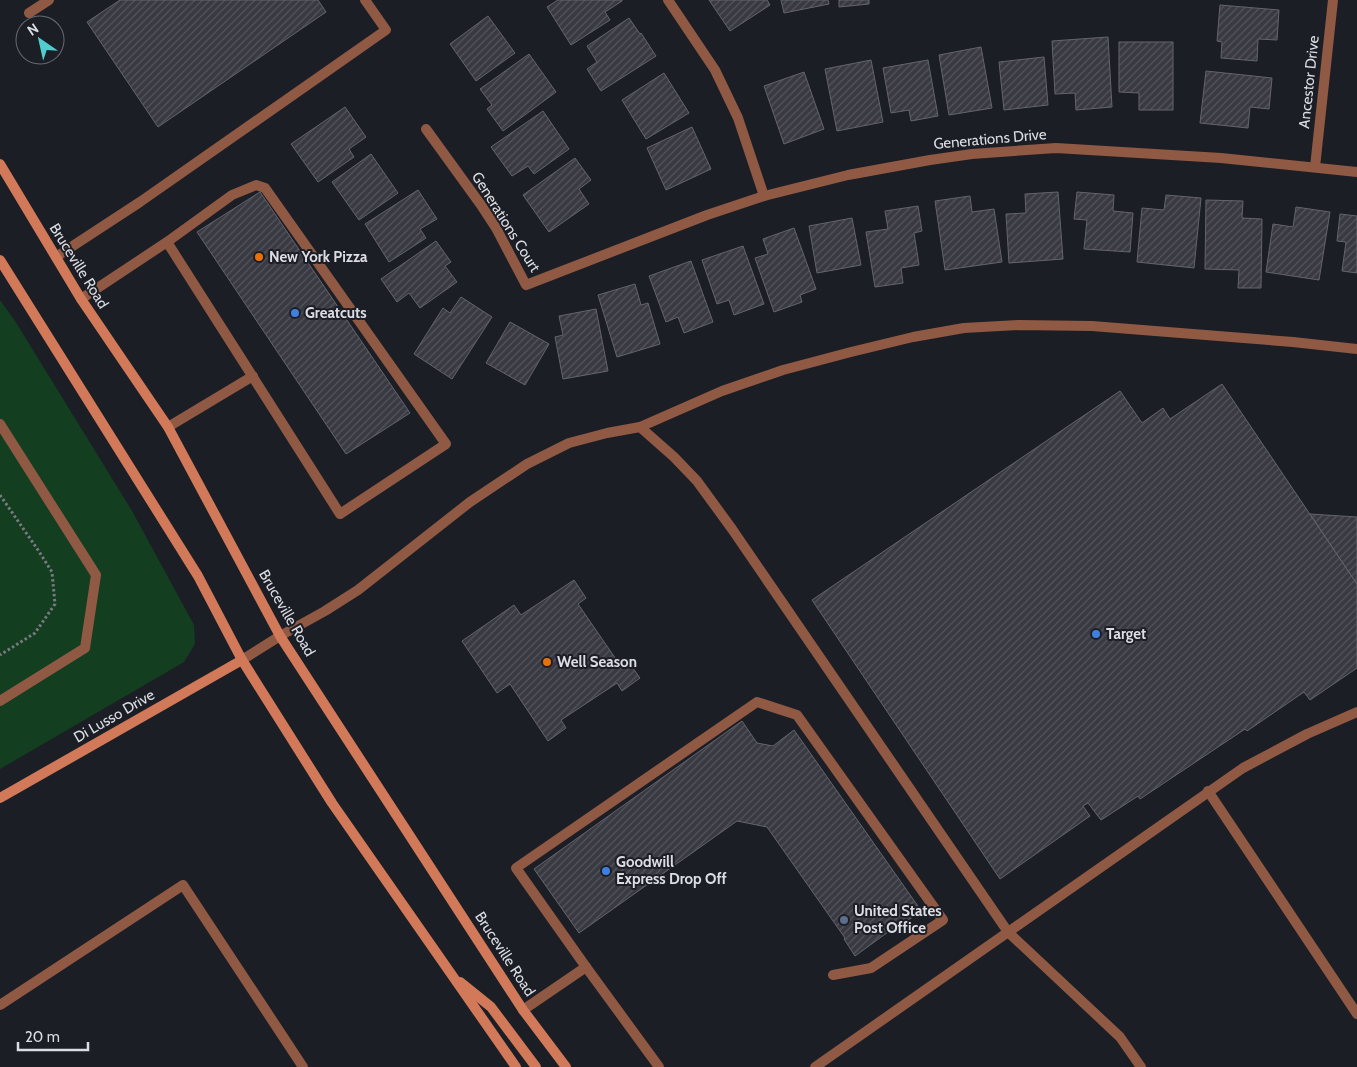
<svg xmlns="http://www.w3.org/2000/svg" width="1357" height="1067" viewBox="0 0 1357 1067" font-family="Cabin,sans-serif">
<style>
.green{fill:#133e20}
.building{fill:url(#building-hatch);stroke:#64646e}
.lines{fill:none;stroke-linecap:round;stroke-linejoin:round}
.path{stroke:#797a81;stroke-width:3;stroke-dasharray:2.5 2.5;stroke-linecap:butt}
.lane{stroke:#905944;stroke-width:10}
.street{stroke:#905944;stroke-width:10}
.secondary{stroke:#d17958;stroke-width:10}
.food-dot{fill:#e8710a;stroke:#1c1e26;stroke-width:2}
.shop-dot{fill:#3f7fe0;stroke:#1c1e26;stroke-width:2}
.service-dot{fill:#5c6f8a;stroke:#1c1e26;stroke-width:2}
.labels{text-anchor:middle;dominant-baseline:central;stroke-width:4;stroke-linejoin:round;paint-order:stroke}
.street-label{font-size:15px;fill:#dcdde3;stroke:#1c1e26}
.poi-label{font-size:15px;font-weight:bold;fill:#dcdde3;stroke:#1c1e26;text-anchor:start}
</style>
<defs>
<pattern id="building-hatch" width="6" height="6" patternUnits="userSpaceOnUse" patternTransform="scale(1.25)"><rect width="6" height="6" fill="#393942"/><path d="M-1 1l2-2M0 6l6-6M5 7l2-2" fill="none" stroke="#55555d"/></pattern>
</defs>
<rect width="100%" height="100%" fill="#1c1e26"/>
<path class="green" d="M0,300l15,21 117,190 62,114 1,19 -11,18 -184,107z"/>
<g class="building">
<path d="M120,0h198l8,12 -168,115 -71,-105z"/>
<path d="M558,0h64v1l-17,11 5,8 -39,25 -24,-38z"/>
<path d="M709,0h58l3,5 -40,26z"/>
<path d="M781,0h47l1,4 -45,9z"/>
<path d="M839,0h30v4l-30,3z"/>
<path d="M1220,5l59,5 -2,30 -19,-1 -1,22 -36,-3 1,-16 -5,-1z"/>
<path d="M488,16l27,37 -39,28 -26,-37z"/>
<path d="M629,18l11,16 1,-1 15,23 -55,35 -14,-22 10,-7 -10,-16z"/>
<path d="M1108,37l4,70 -36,3 -1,-17 -20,1 -3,-53z"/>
<path d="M1119,42h54v68h-34v-17l-20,-1z"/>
<path d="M981,47l11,61 -43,7 -10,-60z"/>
<path d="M529,54l27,38 -53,39 -16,-22 5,-4 -12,-16z"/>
<path d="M1044,57l4,48 -44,5 -5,-48z"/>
<path d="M871,60l12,62 -46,9 -12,-62z"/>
<path d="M928,60l10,56 -27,5 -2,-11 -18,3 -8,-45z"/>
<path d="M1206,71l66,7 -3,31 -19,-2 -2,21 -48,-5z"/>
<path d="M804,72l20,57 -40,15 -20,-58z"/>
<path d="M664,73l25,40 -43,26 -24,-39z"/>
<path d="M345,107l21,30 -17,12 5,8 -36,25 -27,-38z"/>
<path d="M543,111l26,38 -35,25 -6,-8 -16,10 -21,-29z"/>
<path d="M692,127l19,42 -45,21 -19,-42z"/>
<path d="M371,154l27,39 -39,27 -27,-38z"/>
<path d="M575,158l16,22 -12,9 10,15 -40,28 -26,-37z"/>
<path d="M418,190l19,29 -17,10 6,9 -37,24 -24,-38z"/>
<path d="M260,192l150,221 -64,41 -149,-222z"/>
<path d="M1058,192l5,67 -54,4 -3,-49 20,-1 -1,-19z"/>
<path d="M1077,192l37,3 -1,16 20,2 -3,39 -46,-3 3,-29 -13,-1z"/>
<path d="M1166,195l35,3 -7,70 -57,-6 5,-54 22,2z"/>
<path d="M970,196l2,16 22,-3 8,53 -57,8 -10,-69z"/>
<path d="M1206,200l37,1 -1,17 20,1 -1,69h-23l1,-18 -34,-1z"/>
<path d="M918,206l4,25 -8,2 5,32 -18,3 2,15 -28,4 -9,-55 22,-3 -3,-18z"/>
<path d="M1296,207l34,5 -11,68 -53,-8 7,-48 20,3z"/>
<path d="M1340,214l17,2v57l-15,-2 4,-29 -9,-1z"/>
<path d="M852,218l9,47 -44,8 -8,-47z"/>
<path d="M794,228l22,61 -16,6 2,7 -28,10 -19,-54 13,-4 -5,-15z"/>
<path d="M436,241l15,21 -6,4 12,16 -37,26 -11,-15 -12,9 -16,-23z"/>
<path d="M743,246l21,58 -30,11 -5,-15 -12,4 -15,-44z"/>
<path d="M691,261l22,61 -29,11 -6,-16 -12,5 -17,-46z"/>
<path d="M635,284l6,21 7,-2 12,41 -43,13 -19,-62z"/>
<path d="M461,297l31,20 -40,62 -38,-25 29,-46 7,5z"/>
<path d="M596,309l12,62 -45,8 -8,-42 8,-2 -4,-19z"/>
<path d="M510,322l39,22 -24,41 -39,-22z"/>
<path d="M1222,384l135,200v84l-47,32 -6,-8 -57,39 -2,-2 -105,70 -2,-3 -37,24 -13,-17 -5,3 7,10 -90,63 -188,-279 308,-209 22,32 21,-15 7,11z"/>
<path d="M1310,514l47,3v67z"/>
<path d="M574,580l12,18 -8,6 42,61 7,-5 13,18 -18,13 -5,-8 -56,37 5,8 -18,13 -38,-57 -13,9 -35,-52 52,-36 7,10z"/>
<path d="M742,721l15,22 16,3 21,-16 126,179 -5,4 1,2 -16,10 -1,-1 -44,32 -11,-17 1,-1 -78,-111 -30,-6 -158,112 -45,-64z"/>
</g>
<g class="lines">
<path class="path" d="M0,495l38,55 14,22 3,32 -20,29 -35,22"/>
<g class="lane">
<path d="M29,13l20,-13"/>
<path d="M56,257l84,-55 246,-172 -21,-30"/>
<path d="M81,299l86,-57 65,-47 24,-10 9,3 181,256 -106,70 -173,-272"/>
<path d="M0,424l96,151 -11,73 -85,53"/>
<path d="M168,427l85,-51"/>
<path d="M1208,791l149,223"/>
<path d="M1008,932l112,105 21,30"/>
<path d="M523,1010l63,-43"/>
<path d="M659,1067l-73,-100 -70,-99 241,-166 40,13 146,205 -72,48 -38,7"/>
</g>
<g class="street">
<path d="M668,0l47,70 23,48 26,78"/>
<path d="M426,129l55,76 15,23 30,57 181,-70 57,-19 84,-21 82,-15 42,-6 84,-6 165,10 136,14"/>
<path d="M1315,167l18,-167"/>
<path d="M640,427l34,30 23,24 35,48 276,403"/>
<path d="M242,660l38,-24 45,-25 33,-21 112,-88 57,-38 42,-21 38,-10 33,-6 82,-36 61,-21 68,-18 62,-15 51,-9 55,-3 73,1 201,16 64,7"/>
<path d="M0,1005l183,-120 120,182"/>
<path d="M815,1067l428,-299 64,-34 50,-22"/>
</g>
<g class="secondary">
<path d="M0,164l81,135 87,128 112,209 243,374 43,57"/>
<path d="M0,260l198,316 44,84 90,143 184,264"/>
<path d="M0,798l242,-138"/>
<path d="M460,982l31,25 45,60"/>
</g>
</g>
<g class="food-dot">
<circle cx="259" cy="257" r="5"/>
<circle cx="547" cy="662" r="5"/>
</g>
<g class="shop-dot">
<circle cx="295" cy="313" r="5"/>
<circle cx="1096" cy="634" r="5"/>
<circle cx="606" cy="871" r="5"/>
</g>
<circle class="service-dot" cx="844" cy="920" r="5"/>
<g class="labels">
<g class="street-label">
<text transform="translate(1309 82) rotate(-84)">Ancestor Drive</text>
<text transform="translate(990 139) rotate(-5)">Generations Drive</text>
<text transform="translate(506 222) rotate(58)">Generations Court</text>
<text transform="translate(79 266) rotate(58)">Bruceville Road</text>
<text transform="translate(287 613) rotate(60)">Bruceville Road</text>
<text transform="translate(114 716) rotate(-30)">Di Lusso Drive</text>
<text transform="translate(505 954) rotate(57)">Bruceville Road</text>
</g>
<g class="poi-label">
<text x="269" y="257">New York Pizza</text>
<text x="305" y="313">Greatcuts</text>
<text x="1106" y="634">Target</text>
<text x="557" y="662">Well Season</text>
<text x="616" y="862">Goodwill<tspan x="616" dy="17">Express Drop Off</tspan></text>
<text x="854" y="911">United States<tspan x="854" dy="17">Post Office</tspan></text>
</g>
</g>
<g transform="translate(40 40) rotate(326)"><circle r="24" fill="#1c1e26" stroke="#696a72"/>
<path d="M0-4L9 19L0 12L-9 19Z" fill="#52cdcd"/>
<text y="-8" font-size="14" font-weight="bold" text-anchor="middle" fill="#dcdde3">N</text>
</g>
<path d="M18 1042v8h70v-8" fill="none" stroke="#dcdde3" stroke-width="2.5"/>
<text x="25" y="1042" font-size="15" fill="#dcdde3" stroke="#1c1e26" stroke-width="4" paint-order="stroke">20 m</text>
</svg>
